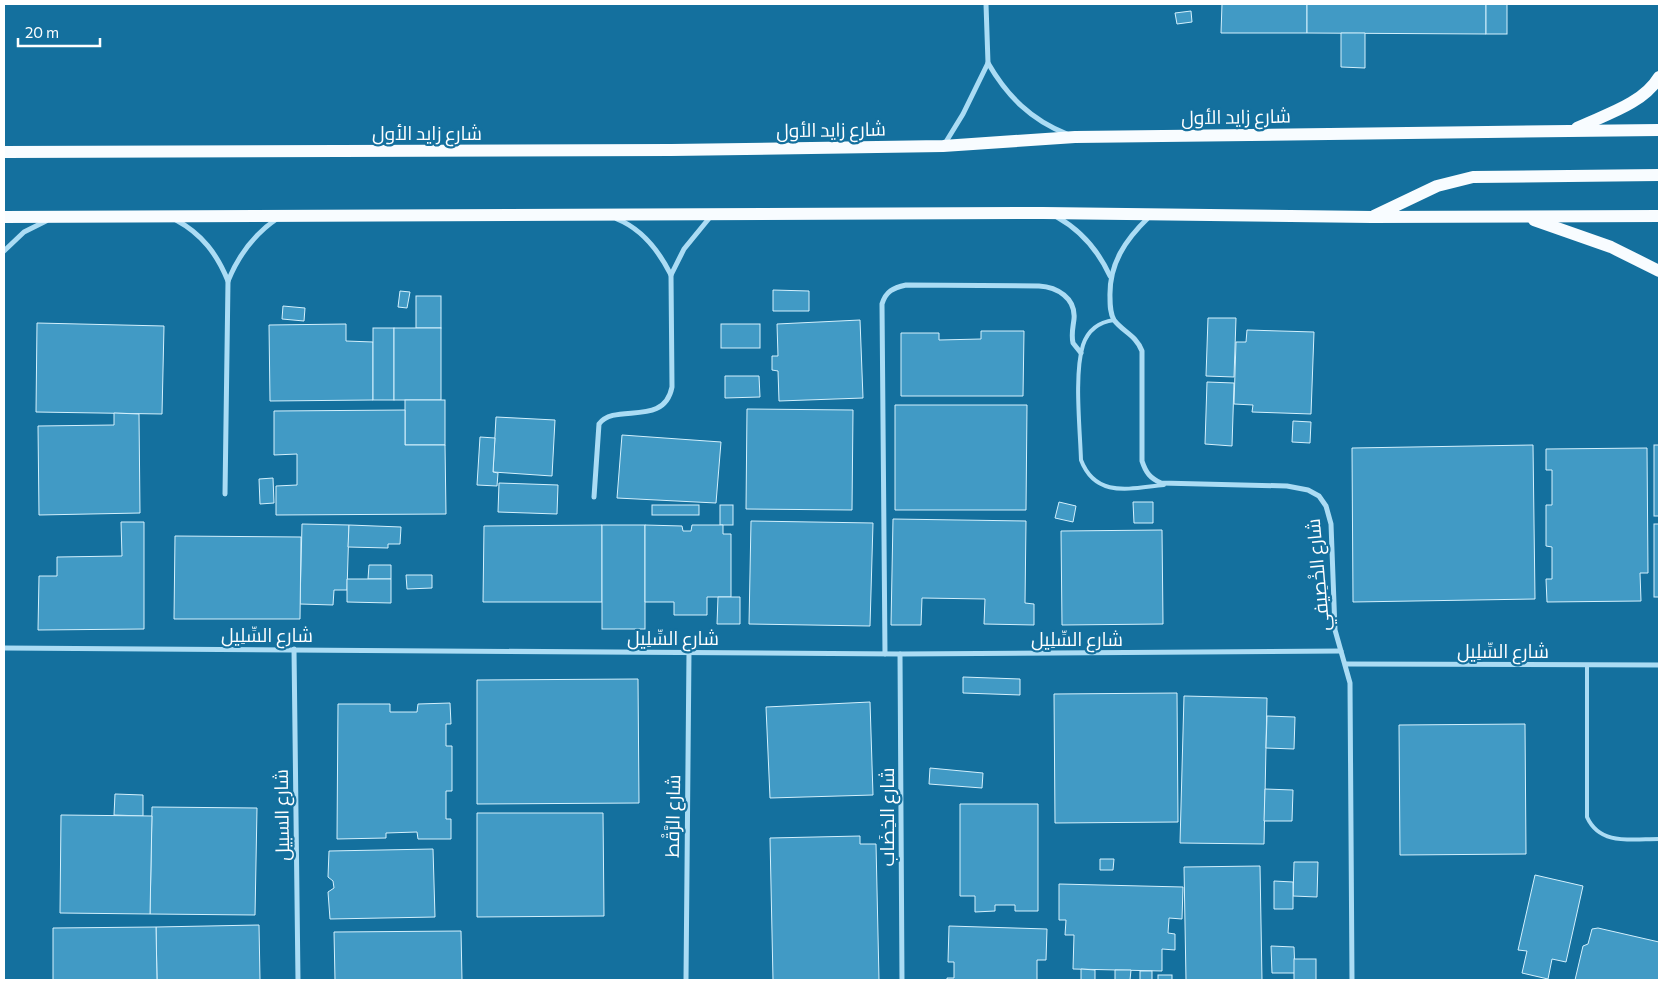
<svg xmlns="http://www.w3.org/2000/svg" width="1663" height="984" viewBox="0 0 1663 984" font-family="Commissioner,Cairo,sans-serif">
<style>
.building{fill:#419ac5;stroke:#d3f0fd}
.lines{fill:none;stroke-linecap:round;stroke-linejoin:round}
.lane{stroke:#abdcf4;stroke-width:4}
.street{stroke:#abdcf4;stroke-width:5}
.primary{stroke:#f8fcff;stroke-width:12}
.labels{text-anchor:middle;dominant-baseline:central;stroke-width:4.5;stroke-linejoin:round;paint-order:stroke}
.street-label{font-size:19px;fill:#fff;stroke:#14709e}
</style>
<rect width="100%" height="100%" fill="#14709e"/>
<g class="building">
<path d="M1222,4h85v29h-86z"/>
<path d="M1307,4h179v30l-179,-1z"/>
<rect x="1486" y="4" width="21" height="30"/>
<path d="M1191,11l1,11 -15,2 -2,-11z"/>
<path d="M1341,33h24v35l-24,-1z"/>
<path d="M773,290l36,1v20h-36z"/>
<path d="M400,291l10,1 -3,16 -9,-1z"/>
<rect x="416" y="296" width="25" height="32"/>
<path d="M283,306l22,2 -1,13 -22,-2z"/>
<path d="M1208,318h28l-2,59 -28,-1z"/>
<path d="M860,320l3,78 -84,3 -1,-30 -6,-1v-14h6l-1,-32z"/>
<path d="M37,323l127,3 -2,88 -126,-2z"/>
<path d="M346,324v17l27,1v58l-103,1 -1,-76z"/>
<rect x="721" y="324" width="39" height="24"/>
<rect x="373" y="328" width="21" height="72"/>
<rect x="394" y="328" width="47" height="72"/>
<path d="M1247,330l67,2 -3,82 -59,-2 1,-7 -19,-1 2,-62h10z"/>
<path d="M981,331h43l-1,65h-122v-63h38v7l42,-1z"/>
<path d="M725,376h34l1,21 -35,1z"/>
<path d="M1207,382l27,1 -2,63 -27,-2z"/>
<rect x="405" y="400" width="40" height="45"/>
<path d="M895,405h132l-1,105h-131z"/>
<path d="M747,409l106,1 -1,100 -106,-1z"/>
<path d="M405,410v35h40l1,69 -170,1v-29l21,-1v-31l-23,1v-44z"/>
<path d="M114,413l25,1 1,99 -101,2 -1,-89 76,-1z"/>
<path d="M496,417l59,3 -3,56 -59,-4z"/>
<path d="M1293,421l18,1 -1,21 -18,-1z"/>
<path d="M622,435l99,7 -5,61 -99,-5z"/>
<path d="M480,437l15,1 -2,34 5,1 -1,13 -20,-1z"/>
<path d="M1533,445l2,154 -182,3 -1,-154z"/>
<rect x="1654" y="445" width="5" height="71"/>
<path d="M1647,448l1,125h-8l1,28 -94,1 -1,-23h6v-32l-6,-1v-41h6v-35h-6v-21z"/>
<path d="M273,478l1,25 -14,1 -1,-25z"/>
<path d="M499,483l59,2 -1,29 -59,-2z"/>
<path d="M1059,502l17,4 -3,16 -18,-4z"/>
<path d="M1133,502h20v21h-19z"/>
<rect x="652" y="505" width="47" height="10"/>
<rect x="720" y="505" width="13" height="20"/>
<path d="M893,519l133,2 -1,82 9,1v21l-50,-1 1,-25 -63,-1 -1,27h-30z"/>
<path d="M751,521l122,2 -3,103 -121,-2z"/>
<path d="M121,522h23v107l-106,1 1,-54h18v-19l65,-1z"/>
<path d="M302,524l47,1 -2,65h-13l-1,15 -33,-1z"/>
<rect x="1654" y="524" width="5" height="73"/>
<path d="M349,525l52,2 -1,17h-12v4l-40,-1z"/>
<path d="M602,525v77h-119l1,-76z"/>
<rect x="602" y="525" width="43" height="104"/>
<path d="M645,525l37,1 1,5h8l1,-6h31v9h8v63h-24v18h-33v-13h-29z"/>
<path d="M1162,530l1,94 -101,1 -1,-94z"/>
<path d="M175,536l126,1 -1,82h-126z"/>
<path d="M369,565h22v14h-23z"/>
<path d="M406,575h26v13l-25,1z"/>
<path d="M347,579h44v24l-44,-1z"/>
<path d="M718,597h22v27h-23z"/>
<path d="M963,677l57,2v16l-57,-2z"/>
<path d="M638,679l1,124 -162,1v-124z"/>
<path d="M1177,693l1,129 -123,1 -1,-129z"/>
<path d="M1184,696l83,2 -3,146 -84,-1z"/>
<path d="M870,702l3,93 -103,3 -4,-91z"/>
<path d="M450,703l1,21h-5v22h6v45h-6v28h5v20h-33l-1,-7 -31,1v5l-49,1 1,-135h52v8h27l1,-8z"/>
<path d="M1267,716l28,1 -1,32 -28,-1z"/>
<path d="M1525,724l1,130 -126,1 -1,-130z"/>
<path d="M930,768l53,5 -1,15 -53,-4z"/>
<path d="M1265,789l28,1 -1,31h-28z"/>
<path d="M115,794l28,1v21l-29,-1z"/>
<path d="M960,804h78v107h-23v-6h-20v6l-20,1v-16h-15z"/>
<path d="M152,807l105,1 -2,107 -105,-1z"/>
<path d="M477,813h126l1,103 -127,1z"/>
<path d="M61,815l91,1 -2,98 -90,-1z"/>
<path d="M860,836v8h16l3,136h-106l-3,-142z"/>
<path d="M433,849l2,68 -105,2 -2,-27 6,-4 -1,-7 -5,-4 1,-26z"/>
<path d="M1100,859h14l-1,11h-13z"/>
<path d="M1294,862h24l-1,35 -24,-1z"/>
<path d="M1260,866l2,114h-76l-2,-113z"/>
<path d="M1535,875l48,11 -17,76 -14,-3 -4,20 -26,-6 5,-22 -9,-1z"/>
<path d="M1274,881l19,1v27h-19z"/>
<path d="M1059,884l124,3 -1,32 -13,-1 -1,15 7,1v16l-13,-1v22l-89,-2 1,-34h-9l1,-15h-7z"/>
<path d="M259,925l1,55h-103l-1,-53z"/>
<path d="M949,926l98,3 -1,31h-9v20h-90v-2h7v-16h-6z"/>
<path d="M156,927l1,53h-104v-52z"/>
<path d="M1598,928l61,14v38h-84l8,-34 5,-2 4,-15z"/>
<path d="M461,931l1,49h-127l-1,-48z"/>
<path d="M1271,946l23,1 1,26h-23z"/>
<rect x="1294" y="959" width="22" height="21"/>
<path d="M1081,969l14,1v10h-14z"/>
<path d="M1115,970h16l-1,10h-15z"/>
<rect x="1140" y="971" width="12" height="9"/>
<rect x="1158" y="975" width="14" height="5"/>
</g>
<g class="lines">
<g class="lane">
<path d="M1114,320c-15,2 -26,10 -31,25 -9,29 -3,83 -2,115 15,39 50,28 83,25"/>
<path d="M1587,665v152c13,29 45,22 72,22"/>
</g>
<g class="street">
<path d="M988,63c19,33 43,57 79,71"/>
<path d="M944,145l19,-31 25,-51 -2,-59"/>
<path d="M1057,217c25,14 41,33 53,59"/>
<path d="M1149,217c-24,23 -40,47 -39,80 0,8 0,16 4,23 9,12 22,15 28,31v110c4,12 8,17 19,22l126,3 21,4 11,6 7,10 5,18 4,106 15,53 2,297"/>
<path d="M176,220c26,14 41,34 52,61"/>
<path d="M4,251l20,-19 22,-11"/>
<path d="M671,275l13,-26 27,-33"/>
<path d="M225,494l3,-213c11,-27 26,-47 50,-63"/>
<path d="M594,497l5,-73c16,-22 65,4 73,-37l-1,-112c-12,-24 -29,-46 -54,-56"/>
<path d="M4,648l896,6 441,-3"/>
<path d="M294,649l4,331"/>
<path d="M885,654l-3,-350c4,-13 11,-16 24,-19l133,1c18,1 37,12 35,33 -1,9 -3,15 -1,24l8,10"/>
<path d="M900,654l2,326"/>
<path d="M1346,664l313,1"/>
<path d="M686,980l3,-328"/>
</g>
<g class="primary">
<path d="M1577,128c27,-13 66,-24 82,-51"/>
<path d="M4,152l667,-2 272,-4 132,-9 584,-7"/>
<path d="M1374,216l63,-30 36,-9 186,-2"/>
<path d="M4,217l1039,-4 329,4 287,-1"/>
<path d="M1534,220l77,27 48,24"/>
</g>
</g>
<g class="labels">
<g class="street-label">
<text transform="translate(1236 116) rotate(-1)">شارع زايد الأول</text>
<text transform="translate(831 129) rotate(-1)">شارع زايد الأول</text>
<text x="427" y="132">شارع زايد الأول</text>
<text transform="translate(1317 575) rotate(-95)">شارع الخْصِيفي</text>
<text x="267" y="634">شارع السِّلِيل</text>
<text x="673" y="637">شارع السِّلِيل</text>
<text x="1077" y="638">شارع السِّلِيل</text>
<text x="1503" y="650">شارع السِّلِيل</text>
<text transform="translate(281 815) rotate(-91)">شارع السبيل</text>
<text transform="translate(672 816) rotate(-89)">شارع الرَّقْط</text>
<text transform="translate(886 817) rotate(-90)">شارع الخِضَاب</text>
</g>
</g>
<rect width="1663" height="984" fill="none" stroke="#ffffff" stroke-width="10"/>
<path d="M18 38v8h82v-8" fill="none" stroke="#ffffff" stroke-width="2.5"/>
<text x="25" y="38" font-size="15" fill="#ffffff" stroke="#14709e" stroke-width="4" paint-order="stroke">20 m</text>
</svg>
